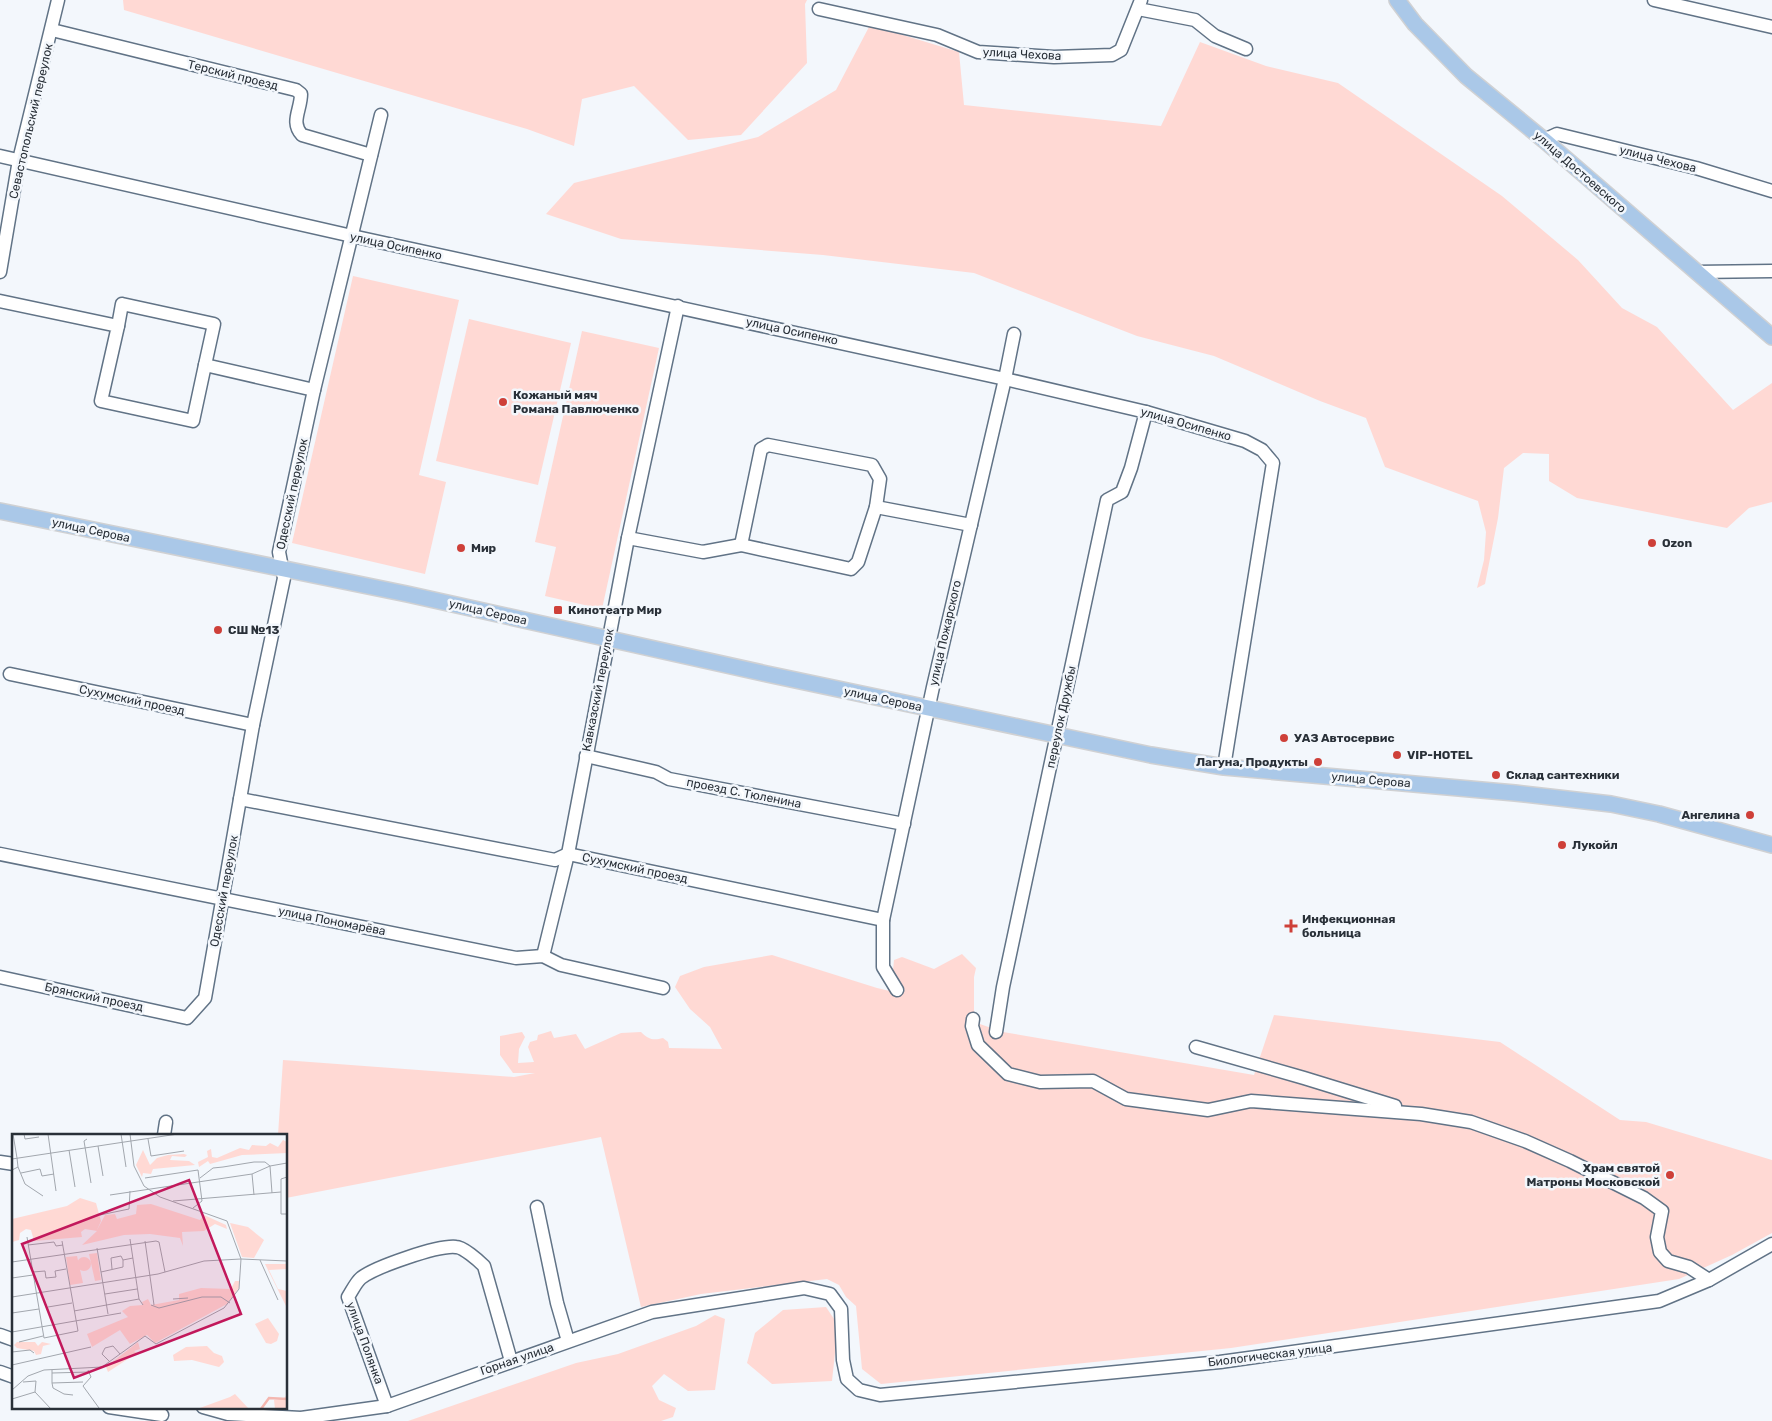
<svg xmlns="http://www.w3.org/2000/svg" width="1772" height="1421" viewBox="0 0 1772 1421" font-family="Rubik,sans-serif">
<style>
.green{fill:#ffd9d4}
.lines{fill:none;stroke-linecap:round;stroke-linejoin:round}
.minor-casing{stroke:#617386;stroke-width:15}
.major-casing{stroke:#d0d1d3;stroke-width:18}
.minor{stroke:#fff;stroke-width:12}
.major{stroke:#aac8e8;stroke-width:15}
.poi-dot{fill:#ce4039;stroke:#f3f7fc;stroke-width:2}
.labels{text-anchor:middle;dominant-baseline:central;stroke-width:5;stroke-linejoin:round;paint-order:stroke}
.street-label{font-size:12px;fill:#293038;stroke:#f3f7fc}
.poi-label{font-size:12px;font-weight:bold;fill:#293038;stroke:#f3f7fc;text-anchor:start}
.inset-river{fill:none;stroke:#f4b7b0;stroke-width:2.5}
.inset-road{fill:none;stroke:#a2a7ae;stroke-width:1}
.view{fill:#c2185b;fill-opacity:0.15;stroke:#c2185b;stroke-width:2.5}
.inset-edge{fill:none;stroke:#293038;stroke-width:2.5}
</style>
<rect width="100%" height="100%" fill="#f3f7fc"/>
<g class="green">
<path d="M123,0h684l-2,4 2,59 -66,72 -53,5 -54,-54 -52,13 -8,47 -47,-17 -403,-119z"/>
<path d="M870,25l89,27 5,53 197,21 39,-84 66,24 72,17 164,113 76,64 44,48 35,19 76,83 39,-27v119l-23,6 -22,20 -150,-30 -28,-17v-27l-26,-1 -19,15 -6,50 -13,66 -8,4 7,-28 2,-28 -8,-31 -93,-34 -19,-49 -46,-17 -106,-45 -77,-20 -163,-63 -151,-18 -202,-16 -75,-25 28,-31 184,-46 78,-47z"/>
<path d="M353,276l106,24 -40,175 27,7 -21,92 -133,-31z"/>
<path d="M469,319l102,24 -33,142 -102,-24z"/>
<path d="M582,331l77,17 -57,261 -57,-13 11,-49 -21,-5z"/>
<path d="M962,954l14,14 -2,9v45l29,10 251,43 20,-60 226,27 120,78 26,2 126,38v73l-40,22 -53,24 -448,69 -350,36 -19,-15 -6,-63 -10,-9 -7,-12 -12,-6 -126,15 -60,13 -40,-170 -315,61v-63h-8l5,-75 231,17 21,-4h-22l-13,-18v-19l22,-4 3,5 -6,12 -1,14 16,-1 -6,-15 2,-5 7,-2 1,-5 13,-4 3,7 22,-4 9,15 36,-16 20,-1c7,7 12,9 22,6l5,4 1,6 53,1 -12,-22 -20,-18 -15,-22 5,-11 24,-9 68,-12 105,33 17,4 11,-2 -11,-8 -1,-12 1,-10 8,-3 32,12z"/>
<path d="M826,1307l12,18 -6,56 -60,3 -25,-21 8,-30 28,-23z"/>
<path d="M715,1315l10,4 -10,71 -27,1 -24,-17 -12,12 7,14 17,8 -3,9 -12,4h-253l168,-58 42,-9 78,-28z"/>
</g>
<g class="lines">
<defs>
<g id="minor">
<path d="M1654,0l118,27"/>
<path d="M819,9l118,26 41,17 76,5 58,-2 9,-5 20,-50"/>
<path d="M1138,9l57,11 20,16 31,13"/>
<path d="M52,30l244,60 5,4c0,16 -11,28 1,41l69,20"/>
<path d="M1544,140l13,-6 139,34 76,23"/>
<path d="M0,156l352,80 653,143 141,33 99,29 17,9 11,13 -49,304"/>
<path d="M0,272l19,-112 39,-160"/>
<path d="M1696,272l76,-1"/>
<path d="M0,301l118,25 -17,75 92,20 12,-56 109,25"/>
<path d="M118,326l4,-22 92,20 -9,41"/>
<path d="M628,538l75,14 38,-7 110,24 7,-7 18,-55 95,18"/>
<path d="M741,545l20,-96 7,-4 104,20 8,14 -4,28"/>
<path d="M10,674l243,51"/>
<path d="M586,756l70,16 13,7 235,45"/>
<path d="M240,799l315,61 13,-6 315,66"/>
<path d="M0,854l516,104 27,-2 18,9 102,23"/>
<path d="M543,956l25,-102 60,-316 50,-232"/>
<path d="M0,977l187,41 18,-20 48,-273 31,-147 -5,-26 35,-162 67,-275"/>
<path d="M897,990l-14,-23v-47l50,-233 72,-308 9,-45"/>
<path d="M973,1019l-1,7 6,19 30,29 32,8 53,-1 33,18 82,11 43,-9 170,13 50,8 54,19 45,20 74,37 18,13 -5,26 3,15 8,9 21,6 20,13"/>
<path d="M996,1032l7,-45 104,-487 15,-8 9,-24 15,-56"/>
<path d="M1196,1047l108,31 91,28"/>
<path d="M164,1135l2,-13"/>
<path d="M0,1162l14,2"/>
<path d="M537,1207l20,96 11,38"/>
<path d="M0,1335l14,5"/>
<path d="M0,1372l14,5"/>
<path d="M387,1406l-39,-109c4,-6 8,-15 13,-19 14,-11 77,-33 95,-31 7,0 22,13 28,19l27,95"/>
<path d="M109,1407l53,8"/>
<path d="M203,1407l25,7 73,4 86,-12 265,-94 152,-24 26,6 11,15 2,51 4,19 12,11 21,5 340,-33 439,-61 50,-21 63,-36"/>
</g>
<g id="major">
<path d="M1397,0l18,24 51,52 78,64 228,197"/>
<path d="M0,511l407,83 360,80 384,81 73,12 291,26 96,11 48,10 113,31"/>
</g>
</defs>
<use href="#minor" class="minor-casing"/>
<use href="#major" class="major-casing"/>
<use href="#minor" class="minor"/>
<use href="#major" class="major"/>
</g>
<g class="poi-dot">
<circle cx="503" cy="402" r="5"/>
<circle cx="1652" cy="543" r="5"/>
<circle cx="461" cy="548" r="5"/>
<rect x="553" y="605" width="10" height="10" rx="2.5"/>
<circle cx="218" cy="630" r="5"/>
<circle cx="1284" cy="738" r="5"/>
<circle cx="1397" cy="755" r="5"/>
<circle cx="1318" cy="762" r="5"/>
<circle cx="1496" cy="775" r="5"/>
<circle cx="1750" cy="815" r="5"/>
<circle cx="1562" cy="845" r="5"/>
<path d="M1288.5 918.5h5v5h5v5h-5v5h-5v-5h-5v-5h5z"/>
<circle cx="1670" cy="1175" r="5"/>
</g>
<g class="labels">
<g class="street-label">
<text transform="translate(1022 54) rotate(3)">улица Чехова</text>
<text transform="translate(233 75) rotate(14)">Терский проезд</text>
<text transform="translate(31 121) rotate(-77)">Севастопольский переулок</text>
<text transform="translate(1658 159) rotate(14)">улица Чехова</text>
<text transform="translate(1580 172) rotate(41)">улица Достоевского</text>
<text transform="translate(396 246) rotate(12)">улица Осипенко</text>
<text transform="translate(792 331) rotate(12)">улица Осипенко</text>
<text transform="translate(1186 424) rotate(16)">улица Осипенко</text>
<text transform="translate(292 494) rotate(-78)">Одесский переулок</text>
<text transform="translate(91 530) rotate(12)">улица Серова</text>
<text transform="translate(488 612) rotate(13)">улица Серова</text>
<text transform="translate(945 633) rotate(-77)">улица Пожарского</text>
<text transform="translate(598 690) rotate(-79)">Кавказский переулок</text>
<text transform="translate(883 699) rotate(12)">улица Серова</text>
<text transform="translate(132 700) rotate(12)">Сухумский проезд</text>
<text transform="translate(1061 717) rotate(-78)">переулок Дружбы</text>
<text transform="translate(1371 780) rotate(5)">улица Серова</text>
<text transform="translate(744 793) rotate(11)">проезд С. Тюленина</text>
<text transform="translate(635 868) rotate(12)">Сухумский проезд</text>
<text transform="translate(224 891) rotate(-80)">Одесский переулок</text>
<text transform="translate(332 921) rotate(11)">улица Пономарёва</text>
<text transform="translate(94 997) rotate(12)">Брянский проезд</text>
<text transform="translate(365 1343) rotate(70)">улица Полянка</text>
<text transform="translate(1270 1355) rotate(-7)">Биологическая улица</text>
<text transform="translate(517 1359) rotate(-19)">Горная улица</text>
</g>
<g class="poi-label">
<text x="513" y="395">Кожаный мяч<tspan x="513" dy="14">Романа Павлюченко</tspan></text>
<text x="1662" y="543">Ozon</text>
<text x="471" y="548">Мир</text>
<text x="568" y="610">Кинотеатр Мир</text>
<text x="228" y="630">СШ №13</text>
<text x="1294" y="738">УАЗ Автосервис</text>
<text x="1407" y="755">VIP-HOTEL</text>
<text x="1308" y="762" text-anchor="end">Лагуна, Продукты</text>
<text x="1506" y="775">Склад сантехники</text>
<text x="1740" y="815" text-anchor="end">Ангелина</text>
<text x="1572" y="845">Лукойл</text>
<text x="1302" y="919">Инфекционная<tspan x="1302" dy="14">больница</tspan></text>
<text x="1660" y="1168" text-anchor="end">Храм святой<tspan x="1660" dy="14">Матроны Московской</tspan></text>
</g>
</g>
<g transform="translate(12 1134)">
<rect width="275" height="275" fill="#f3f7fc"/>
<path d="M271,6l4,2v11l-45,2 -32,9 -2,-3 -9,6 -1,-5 10,-5 -1,-6 4,-2 1,8 5,1 23,-10 9,2 3,-5 14,1 4,-3 8,4zM131,16l7,15 7,-7 11,-3 16,-1 3,1 -2,2 -13,-1 -2,4 19,1 6,4 -42,4 -2,5 -8,-1 -1,4 -6,-12zM68,64l16,5 5,18 -4,9 8,-15 10,-1 2,5 19,-5 1,-9 14,-1 49,16 4,-5 22,10 1,4 -12,-5 -11,7 -22,1 1,14 -3,-8 -30,-4 -26,1 -42,10 15,-14 -12,-2 -4,3 1,5 -48,4 -3,-11 -5,-1 -6,4 -1,7 -7,2v-23l55,-13zM218,89l18,4 16,13 -10,18 -12,-1zM85,119l4,27 -6,1 -6,-27zM65,122l6,27 -13,2 -4,-28zM65 130a7 7 0 1 1 14 0a7 7 0 1 1-14 0ZM253,130h22v5l-18,1 9,19 9,2v17zM223,147h4v7l-12,16 -72,39 -8,-8 -17,9 -10,-14 -28,17 -5,-13 41,-17 -6,-6 8,-5 13,-1 -1,-3 6,-3 3,6 28,-5v-6l22,-6 30,1zM256,184l11,16 -2,7 -6,3 -5,-1 -11,-19zM5,208h18l3,4 4,-4 9,2 -8,2 -2,8 -5,1 -2,-4 -17,-3 -3,-3zM126,208l2,7 -6,2 3,2 -29,19 -2,-5zM195,212l7,7 8,3 2,6 -5,5 -27,-7 -18,1 -1,-6 13,-8zM223,260l14,15h-52l33,-12zM275,261v14h-12l-1,-9 9,-1z" fill="#ffd9d4"/>
<path class="inset-river" d="M249,275l8,-11 18,1"/>
<path class="inset-road" d="M1,0l4,24M12,0l1,5 14,-2M36,0l8,57M109,0l5,33M75,5l-3,2 7,42M136,5l3,17 33,-5M119,7l47,-7M86,12l5,30M57,16l6,37M0,25l119,-18M6,33l7,17 18,12M0,36l6,-3 -1,-9M9,39l19,-4 2,7 12,-2M240,40l2,21M133,44l53,-8 4,31 -9,7M188,44l13,-10 10,-1 31,-5h11l5,4 17,-3M269,58v-13l6,-2M98,61l142,-21 18,-8 2,27M161,67l108,-9v22h6M88,81l29,-6 1,-18M15,103l17,101 34,-7 -16,-90M118,105l9,60 4,6M133,107l9,64M16,111l26,-3 2,4 7,-1M85,114l11,66M248,126l18,40M0,128l144,-21 3,1 6,30M100,135l-1,-11 10,-2 2,4M21,138l12,-1 1,7 10,-1 -1,-6 11,-2M89,138l22,-5v-7l10,-2M0,144l21,-3M93,160l32,-5M0,163l146,-23 46,-13 37,-2 -14,-38 -67,-24 -16,-11 -10,-20 -4,-32M161,165l15,-1M139,171l8,3 43,-11h19l9,6M36,173l24,-4M62,177l65,-12M0,179l27,-4M0,198l109,-19M7,208l24,-6M0,218l18,-2 4,3M98,228l-8,-8 3,-6 8,-2 7,8M0,231l79,-18M40,236v13l31,-1M76,236l3,7 -8,9 16,22M40,239l37,-1M11,248l13,-1 -1,11M40,249l1,5 11,6 9,1M0,256l16,-14 16,-6 58,-3 43,-31 11,8 68,-36 15,-19 2,-30 46,2M23,258l16,17M0,265l23,-7"/>
<path class="view" d="M177,46l52,134 -167,64 -52,-134z"/>
<rect width="275" height="275" class="inset-edge"/>
</g>
</svg>
